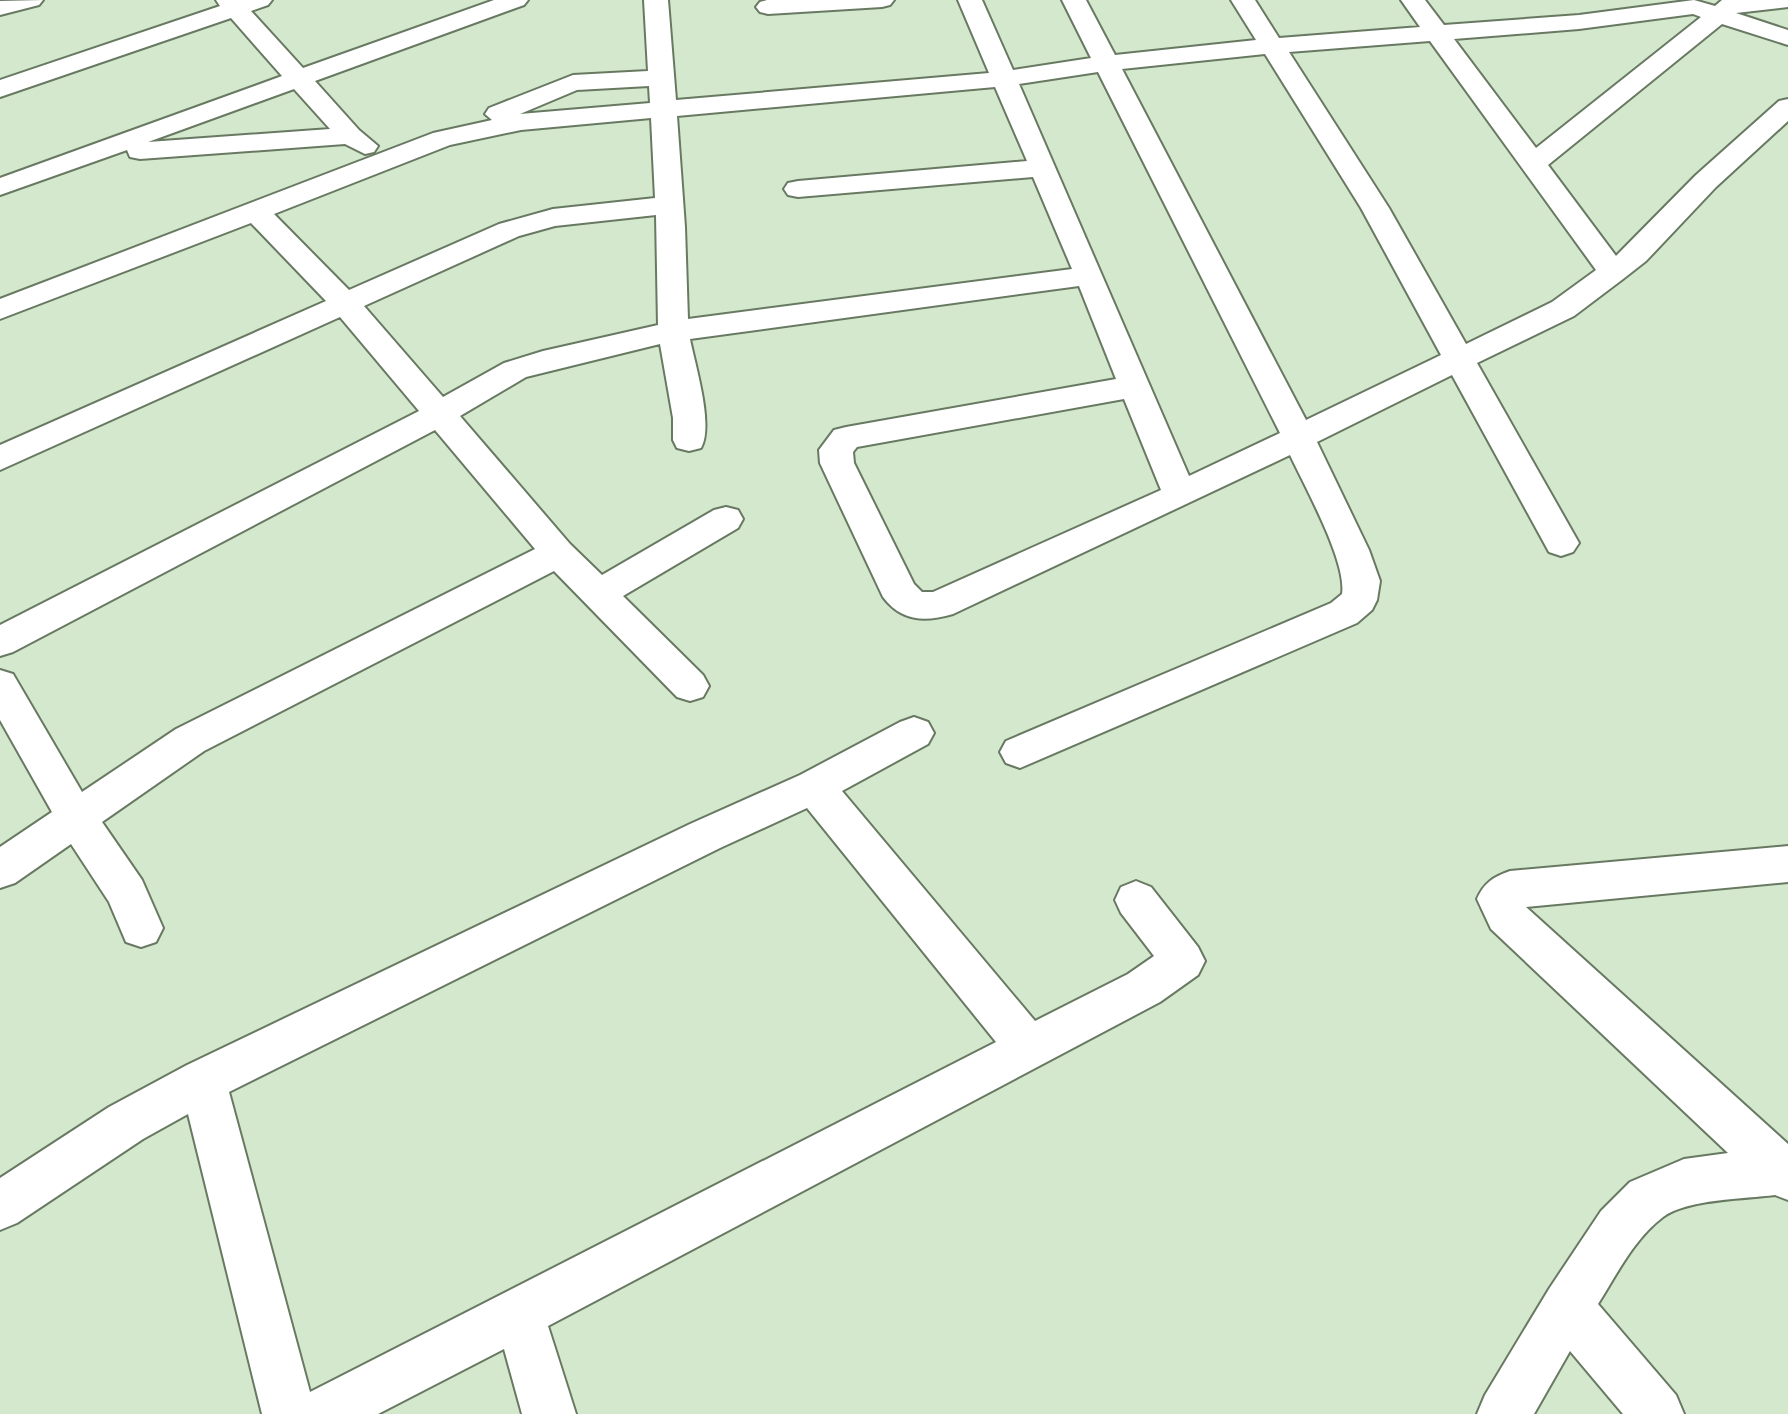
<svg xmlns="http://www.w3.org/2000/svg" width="1788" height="1414" viewBox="0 0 1788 1414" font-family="Ubuntu,sans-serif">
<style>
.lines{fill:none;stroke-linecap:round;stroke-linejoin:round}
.minor-casing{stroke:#687962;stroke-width:4}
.minor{fill:#fff;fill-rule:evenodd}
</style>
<rect width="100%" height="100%" fill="#d4e8ce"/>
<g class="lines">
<defs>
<g id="minor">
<path d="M43,0l-4,5 -39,10v-14z"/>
<path d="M216,0h56l-4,5 -17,6 52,57 191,-68h34l-4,5 -209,76 44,49 19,16 -4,6 -9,2 -20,-10 -205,15 -10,-2 -3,-7 -127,45v-17l282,-102 -51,-58 -231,79v-17l220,-74zM294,89l36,40 -182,13z"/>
<path d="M644,0h24l8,100 313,-27 -31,-73h24l31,70 78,-12 -29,-58h24l29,55 141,-15 -25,-40h24l24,38 141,-11 -19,-27h24l19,25 135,-10 115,-15 21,6 7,-6h66v7l-52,6 52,17v15l-66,-21 -174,141 68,91 80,-81 83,-74 9,-2v22l-72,66 -70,74 -23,18 -49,37 -97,47 102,180 -6,9 -12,4 -12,-4 -97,-177 -135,67 52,108 11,31 -3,19 -5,10 -15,13 -337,145 -14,-5 -6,-11 6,-11 325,-138 11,-9c5,-32 -37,-107 -52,-139l-337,159c-28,8 -51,8 -70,-17l-63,-134 -1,-13 15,-20 12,-3 270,-48 -37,-93 -389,53c5,26 24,86 11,109l-12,3 -12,-3 -4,-8v-22l-13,-74 -134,33 -66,39 110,128 32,31 112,-65 12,-3 12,3 5,9 -5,9 -115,68 80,79 6,11 -6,11 -13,4 -13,-4 -123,-126 -350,180 -102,71 40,58 21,48 -7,14 -15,5 -15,-5 -17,-40 -38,-58 -56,39 -15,5v-41l52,-35 -52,-92v-50l13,4 69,118 94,-63 359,-180 -100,-119 -422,222 -13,4v-31l419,-214 -79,-94 -340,153v-25l326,-144 -75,-78 -251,96v-20l433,-166 59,-13 -7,-6 4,-6 84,-33 75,-4zM1693,14l8,3 -165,131 -82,-109 125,-10zM1430,41l166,229 -44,32 -86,42 -77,-136 -100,-156zM1265,54l96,154 80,147 -135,65 -184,-351zM1098,72l182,361 -91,43 -170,-392zM649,86l1,17 -130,11 57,-24zM995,87l32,74 -229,20 -10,2 -4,6 4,6 10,2 235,-20 39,92 -384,50 -3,-92 -8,-111zM651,118l4,80 -102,11 -54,15 -150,66 -75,-76 176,-69 71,-15zM656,215l2,110 -115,26 -39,12 -61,34 -79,-91 155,-70 36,-10zM1124,399l37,91 -228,102h-11l-8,-8 -60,-121 -1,-11 4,-5z"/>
<path d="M767,0h127l-4,5 -8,2 -114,7 -8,-2 -4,-5 4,-5z"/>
<path d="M914,717l14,5 6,11 -6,11 -86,47 193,230 93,-47 26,-18 -33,-43 -6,-13 6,-13 15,-6 15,6 47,60 7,14 -7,14 -38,27 -612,324 28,88h-54l-18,-65 -126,65h-116l-74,-300 -45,25 -126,84 -17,7v-52l109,-71 78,-42 503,-241 110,-49 100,-53zM807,808l189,234 -686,350 -81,-300 491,-244z"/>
<path d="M1788,846v36l-262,25 262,237v56l-13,-5c-30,4 -88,4 -112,22 -29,22 -46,57 -65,87l78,91 8,19h-61l-53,-63 -36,63h-57l8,-19 64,-106 52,-78 29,-29 54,-23 44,-6 -237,-224 -14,-30c7,-16 16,-22 33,-28z"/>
</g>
</defs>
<use href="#minor" class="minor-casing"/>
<use href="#minor" class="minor"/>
</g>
</svg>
